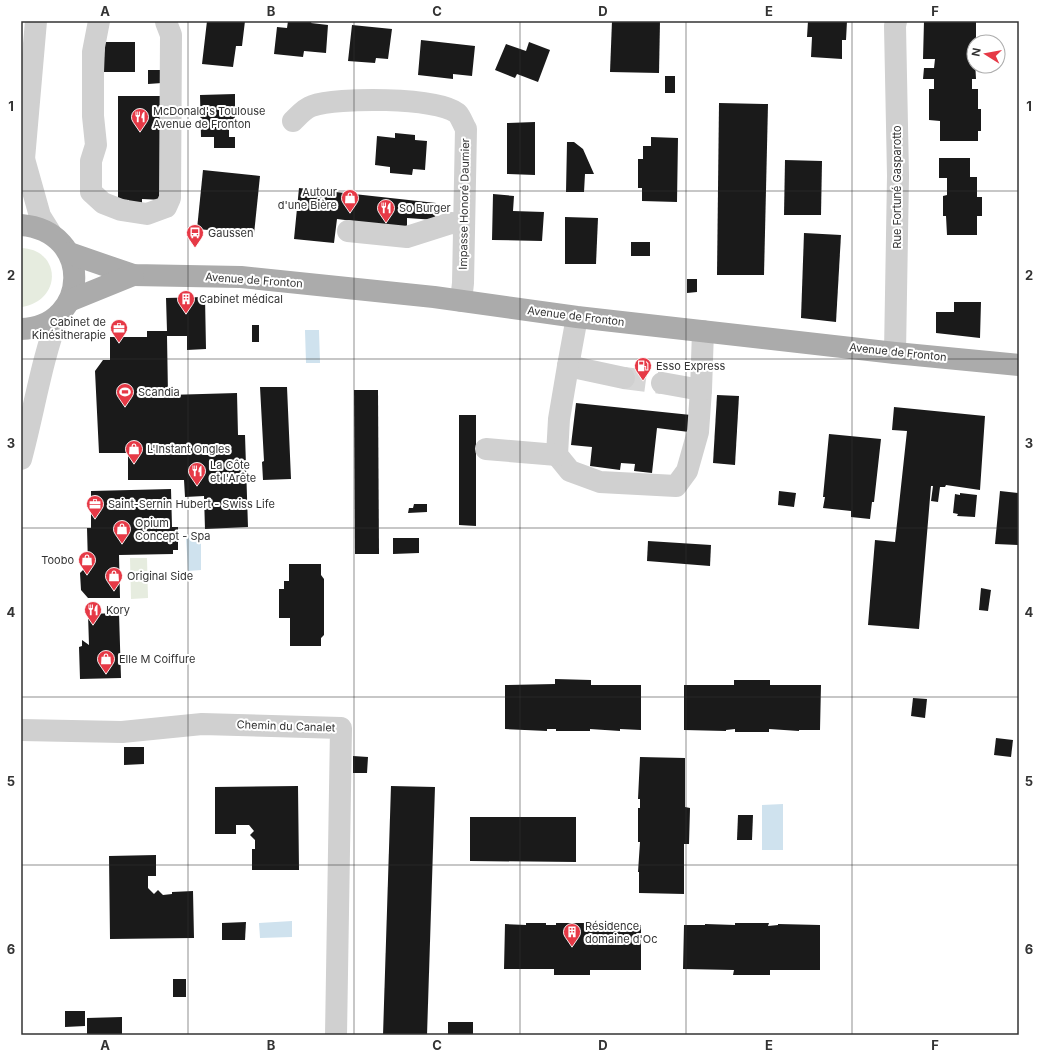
<svg xmlns="http://www.w3.org/2000/svg" width="1040" height="1056" viewBox="0 0 1040 1056" font-family="Inter,sans-serif">
<style>
.green{fill:#e6ecdf}
.water{fill:#cfe2ee}
.building{fill:#1a1a1a}
.lines{fill:none;stroke-linecap:round;stroke-linejoin:round}
.minor-tunnel{stroke:#d6d6d6;stroke-width:22;stroke-dasharray:22 11;stroke-linecap:butt}
.minor{stroke:#d0d0d0;stroke-width:22}
.major{stroke:#ababab;stroke-width:22}
.grid{fill:none;stroke:#333;stroke-width:1;stroke-opacity:0.55}
.labels{text-anchor:middle;dominant-baseline:central;stroke-width:4;stroke-linejoin:round;paint-order:stroke}
.poi-label{font-size:11px;fill:#333;stroke:#fff;text-anchor:start}
.street-label{font-size:11px;fill:#333;stroke:#fff}
.neatline{fill:none;stroke:#333;stroke-width:1.5}
.grid-label{font-size:13px;text-anchor:middle;font-weight:bold;fill:#333}
</style>
<rect width="100%" height="100%" fill="#fff"/>
<g class="green">
<path d="M21,248c39,1 43,51 1,59z"/>
<path d="M130,558h17l1,40 -17,1z"/>
</g>
<g class="water">
<path d="M305,330h14l1,33h-14z"/>
<path d="M193,531l5,2 1,3h2v34l-13,1 -2,-34 3,-1z"/>
<path d="M783,804v46h-21v-45z"/>
<path d="M292,921v16l-32,1 -1,-15z"/>
</g>
<g class="building">
<path d="M207,21h38l-3,25h-6l-3,21 -31,-3z"/>
<path d="M288,21h24l-1,2 17,2 -2,28 -22,-2 -1,6 -29,-3 3,-27 10,1z"/>
<path d="M612,21h48l-1,52 -49,-1z"/>
<path d="M808,21h39l-1,19h-4v19l-31,-2 1,-20h-5z"/>
<path d="M924,21h52v21h-2l2,37h-4v10h6v20h3v22h-3v10h-38v-20l-11,-1v-31h5v-10h-11l1,-11h10l1,-9h-12z"/>
<path d="M352,25l40,4 -4,30 -12,-1 -1,5 -27,-2z"/>
<path d="M421,40l54,6 -3,30 -19,-2v5l-35,-4z"/>
<path d="M105,42h30v30h-31z"/>
<path d="M529,42l21,8 -12,32 -21,-8 -2,4 -20,-8 11,-26 20,7z"/>
<path d="M148,70h14v13l-14,1z"/>
<rect x="665" y="76" width="10" height="17"/>
<path d="M235,94v32h-6v11h6v11h-21v-11h-13l-1,-42z"/>
<path d="M118,96h45v104l-21,-1v6l-13,-2v-3l-11,-1z"/>
<path d="M719,103l49,1 -4,171h-47z"/>
<path d="M535,122v53l-28,-1v-51z"/>
<path d="M395,133l20,2v5l12,1 -2,29 -12,-1 -1,6 -22,-2v-6l-15,-2 2,-29 18,2z"/>
<path d="M651,137l27,1 -1,64 -35,-1v-13h-4v-29h5v-13h8z"/>
<path d="M567,142h7l9,7 11,25h-9l-1,18h-18z"/>
<path d="M939,158h31v19h7v20h5v19h-5v19h-30l-1,-19h-3v-20l4,-1v-17h-8z"/>
<path d="M785,160l37,1 -1,54h-37z"/>
<path d="M203,170l57,6 -6,58 -57,-5z"/>
<path d="M299,188l137,15 -1,17 -28,-2v10l-70,-9 -3,24 -40,-4z"/>
<path d="M493,194l21,2 -1,15 31,1 -2,29 -50,-1z"/>
<path d="M565,217l33,1 -2,46h-31z"/>
<path d="M804,233l37,2 -5,87 -35,-4z"/>
<rect x="631" y="242" width="19" height="14"/>
<path d="M687,279h10v13l-10,1z"/>
<path d="M205,297l1,52 -19,1v-14h-20l1,59 69,-2 1,42h7l3,92 -43,2 -1,-33 -19,1 -1,-17h-56v-27h-29l-4,-82 8,-11h7v-23h37v-6h20l-1,-33z"/>
<path d="M954,302h27l-1,36 -44,-5v-21h18z"/>
<rect x="252" y="325" width="7" height="17"/>
<path d="M260,387h27l4,92 -28,1 -1,-18 2,-1z"/>
<path d="M354,390h24l1,164h-24z"/>
<path d="M717,395l22,1 -4,69 -22,-2z"/>
<path d="M576,403l115,12 -2,17 -32,-4 -5,45 -18,-2 1,-7 -14,-1 -1,7 -30,-4 2,-19 -21,-2z"/>
<path d="M894,407l91,9 -5,74 -34,-5 -1,2h-5l-2,15 -7,-1 2,-15h-2l-12,143 -51,-4 7,-85 20,2 12,-111 -15,-1z"/>
<path d="M459,415h17v111l-17,-1z"/>
<path d="M829,434l52,5 -7,63h-2l-2,17 -19,-2v-6l-28,-3 2,-11h-2z"/>
<path d="M171,489l1,38h6v23h-5v4l-54,1 1,43h-32l-7,-8 -1,-17 8,-8 -1,-37h4v-37z"/>
<path d="M779,491l17,2 -2,14 -16,-2z"/>
<path d="M1000,491l19,2v52l-24,-1z"/>
<path d="M960,493l17,2 -2,22 -18,-1 1,-2 -5,-1 2,-19 5,1z"/>
<path d="M414,504h13v8l-19,1 1,-5h4z"/>
<path d="M393,538h26v15l-26,1z"/>
<path d="M648,541l63,4 -1,21 -63,-5z"/>
<path d="M289,564h32v11l3,4v56l-3,3v8h-31v-28h-11v-29h5v-8h5z"/>
<path d="M981,588l10,2 -3,21 -9,-1z"/>
<path d="M119,613l2,65 -41,1 -1,-32 3,-1v-6l7,5 -1,-31z"/>
<path d="M555,679l36,1v5h50v45l-21,-1v2l-30,-2v2h-34v-2h-9v2l-42,-2v-44l50,-1z"/>
<path d="M734,680h36v5h51l-1,45h-21v1l-30,-2v3h-34v-3l-9,1v1l-42,-1v-45h50z"/>
<path d="M913,698l14,1 -2,19 -14,-2z"/>
<path d="M996,738l17,2 -2,17 -17,-2z"/>
<path d="M124,747h20v17l-20,1z"/>
<path d="M353,756l15,1 -1,16h-14z"/>
<path d="M640,757l45,1v49l5,1 -1,36h-5v50l-45,-1v-21h-1l2,-30h-2v-34h2v-9h-2z"/>
<path d="M298,786l1,84h-47v-21h3v-9l-5,-5 4,-4 -5,-6h-13v9h-21v-47z"/>
<path d="M391,786l44,1 -8,248h-44z"/>
<path d="M738,815h15l-1,25h-15z"/>
<path d="M470,817h106v45l-106,-1z"/>
<path d="M156,855v21h-8v12l6,6 4,-4 5,5 9,-1v-2l21,-1 1,47 -84,1 -1,-83z"/>
<path d="M246,922l-1,18h-23v-17z"/>
<path d="M526,923h20v2h10v-2h34l-1,2h10v-2l42,2v45h-51v5h-36v-6h-50l1,-45 21,1z"/>
<path d="M735,923h34l-1,3 10,-1v-1l42,1v45h-50v5h-37l1,-5 -51,-1 1,-44h21v-1l30,1z"/>
<rect x="173" y="979" width="13" height="18"/>
<path d="M65,1011h20v15l-20,1z"/>
<path d="M122,1017v18h-35v-17z"/>
<rect x="448" y="1022" width="25" height="13"/>
</g>
<g class="lines">
<path class="minor-tunnel" d="M624,378l38,5"/>
<g class="minor">
<path d="M99,21l-6,31v64l3,29 -5,16v31l12,11 18,7 26,4 19,-7 4,-9 1,-163 -5,-13"/>
<path d="M293,121c5,-5 12,-13 19,-15 25,-9 125,-9 145,7 4,4 6,11 9,16l-3,154 -2,18"/>
<path d="M24,159l16,57 10,16"/>
<path d="M21,170l3,-11 12,-138"/>
<path d="M348,231l59,6 44,-14 13,1"/>
<path d="M577,317l-9,49 56,12"/>
<path d="M895,353l3,-177 -3,-150 1,-5"/>
<path d="M568,366l-9,53 -2,36 13,16 30,11 76,4 11,-15 11,-39 3,-42"/>
<path d="M662,383l39,7 2,-59"/>
<path d="M486,449l71,6"/>
<path d="M21,459c13,-48 20,-97 38,-145"/>
<path d="M21,730l101,2 80,-8 139,4 -5,307"/>
</g>
<g class="major">
<path d="M21,225c73,6 69,102 0,104"/>
<path d="M69,253l64,22 108,2 193,20 143,20 318,36 124,12"/>
<path d="M69,301l64,-26"/>
</g>
</g>
<path class="grid" d="M188,21v1014M354,21v1014M520,21v1014M686,21v1014M852,21v1014M21,191h998M21,359h998M21,528h998M21,697h998M21,865h998"/>
<defs>
<symbol id="restaurant-pin" viewBox="-11 -11 22 30"><path d="M0 17L-7.5 6A9.5 9.5 0 1 1 7.5 6Z" fill="#e63946" stroke="#fff"/><path d="M-5-6h1v4h1v-4h1v4h1v-4h1v5L-1.5 .5V6h-2V.5L-5-1ZM5-6V6H3V1.5H1.5Q1.5-4 5-6Z" fill="#fff"/></symbol>
<symbol id="shop-pin" viewBox="-11 -11 22 30"><path d="M0 17L-7.5 6A9.5 9.5 0 1 1 7.5 6Z" fill="#e63946" stroke="#fff"/><path d="M-5-2.5h2.3a2.7 3.5 0 0 1 5.4 0H5L5.5 6h-11ZM-1.5-2.5h3a1.5 2.3 0 0 0-3 0Z" fill="#fff"/></symbol>
<symbol id="bus-pin" viewBox="-11 -11 22 30"><path d="M0 17L-7.5 6A9.5 9.5 0 1 1 7.5 6Z" fill="#e63946" stroke="#fff"/><path d="M-5-6H5V4H4V6H2V4H-2V6H-4V4H-5ZM-3.5-4V0h7V-4ZM-3.5 1.2v1.5H-2V1.2ZM2 1.2v1.5H3.5V1.2Z" fill="#fff"/></symbol>
<symbol id="building-pin" viewBox="-11 -11 22 30"><path d="M0 17L-7.5 6A9.5 9.5 0 1 1 7.5 6Z" fill="#e63946" stroke="#fff"/><path d="M-4-6H4V6H1V3H-1V6H-4ZM-2.5-4.3h1.7v1.8h-1.7ZM.8-4.3h1.7v1.8H.8ZM-2.5-1h1.7V.8h-1.7ZM.8-1h1.7V.8H.8Z" fill="#fff"/></symbol>
<symbol id="office-pin" viewBox="-11 -11 22 30"><path d="M0 17L-7.5 6A9.5 9.5 0 1 1 7.5 6Z" fill="#e63946" stroke="#fff"/><path d="M-6-3h4V-5.5h4V-3h4V5H-6ZM-1-4.5V-3h2v-1.5ZM-6 0V1H6V0Z" fill="#fff"/></symbol>
<symbol id="fuel-pin" viewBox="-11 -11 22 30"><path d="M0 17L-7.5 6A9.5 9.5 0 1 1 7.5 6Z" fill="#e63946" stroke="#fff"/><path d="M-5.5-6h7V0h2V4h1.3V-2.5L3-4.5l.8-.8L6-3V5H2.5V1h-1V6h-7ZM-4.2-4.7v3.2H.2V-4.7Z" fill="#fff"/></symbol>
<symbol id="stadium-pin" viewBox="-11 -11 22 30"><path d="M0 17L-7.5 6A9.5 9.5 0 1 1 7.5 6Z" fill="#e63946" stroke="#fff"/><path d="M0-5a6.5 5 0 1 0 0 10a6.5 5 0 1 0 0-10ZM-3.5-1.8h7v3.6h-7Z" fill="#fff"/></symbol>
</defs>
<g fill-rule="evenodd">
<use href="#restaurant-pin" x="130" y="107" width="20" height="27"/>
<use href="#shop-pin" x="340" y="188" width="20" height="27"/>
<use href="#restaurant-pin" x="376" y="198" width="20" height="27"/>
<use href="#bus-pin" x="185" y="223" width="20" height="27"/>
<use href="#building-pin" x="176" y="289" width="20" height="27"/>
<use href="#office-pin" x="109" y="318" width="20" height="27"/>
<use href="#fuel-pin" x="633" y="356" width="20" height="27"/>
<use href="#stadium-pin" x="115" y="382" width="20" height="27"/>
<use href="#shop-pin" x="124" y="439" width="20" height="27"/>
<use href="#restaurant-pin" x="187" y="461" width="20" height="27"/>
<use href="#office-pin" x="85" y="494" width="20" height="27"/>
<use href="#shop-pin" x="112" y="519" width="20" height="27"/>
<use href="#shop-pin" x="77" y="550" width="20" height="27"/>
<use href="#shop-pin" x="104" y="566" width="20" height="27"/>
<use href="#restaurant-pin" x="83" y="600" width="20" height="27"/>
<use href="#shop-pin" x="96" y="649" width="20" height="27"/>
<use href="#building-pin" x="562" y="922" width="20" height="27"/>
</g>
<g class="labels">
<g class="poi-label">
<text x="153" y="111">McDonald's Toulouse<tspan x="153" dy="13">Avenue de Fronton</tspan></text>
<text x="337" y="192" text-anchor="end">Autour<tspan x="337" dy="13">d'une Bière</tspan></text>
<text x="399" y="208">So Burger</text>
<text x="208" y="233">Gaussen</text>
<text x="199" y="299">Cabinet médical</text>
<text x="106" y="322" text-anchor="end">Cabinet de<tspan x="106" dy="13">Kinésitherapie</tspan></text>
<text x="656" y="366">Esso Express</text>
<text x="138" y="392">Scandia</text>
<text x="147" y="449">L'Instant Ongles</text>
<text x="210" y="465">La Côte<tspan x="210" dy="13">et l'Arête</tspan></text>
<text x="108" y="504">Saint-Sernin Hubert - Swiss Life</text>
<text x="135" y="523">Opium<tspan x="135" dy="13">Concept - Spa</tspan></text>
<text x="74" y="560" text-anchor="end">Toobo</text>
<text x="127" y="576">Original Side</text>
<text x="106" y="610">Kory</text>
<text x="119" y="659">Elle M Coiffure</text>
<text x="585" y="926">Résidence<tspan x="585" dy="13">domaine d'Oc</tspan></text>
</g>
<g class="street-label">
<text transform="translate(897 187) rotate(-90)">Rue Fortuné Gasparotto</text>
<text transform="translate(464 204) rotate(-89)">Impasse Honoré Daumier</text>
<text transform="translate(254 280) rotate(4)">Avenue de Fronton</text>
<text transform="translate(576 316) rotate(7)">Avenue de Fronton</text>
<text transform="translate(898 352) rotate(6)">Avenue de Fronton</text>
<text transform="translate(286 726) rotate(2)">Chemin du Canalet</text>
</g>
</g>
<rect width="1040" height="1056" fill="none" stroke="#ffffff" stroke-width="44"/>
<g transform="translate(986 54) rotate(281)"><circle r="19" fill="#ffffff" stroke="#adadad"/>
<path d="M0-3L7 15L0 10L-7 15Z" fill="#e63946"/>
<text y="-6" font-size="11" font-weight="bold" text-anchor="middle" fill="#333333">N</text>
</g>
<rect x="22" y="22" width="996" height="1012" class="neatline"/>
<g class="grid-label">
<text x="105" y="16">A</text>
<text x="271" y="16">B</text>
<text x="437" y="16">C</text>
<text x="603" y="16">D</text>
<text x="769" y="16">E</text>
<text x="935" y="16">F</text>
<text x="11" y="111">1</text>
<text x="1029" y="111">1</text>
<text x="11" y="280">2</text>
<text x="1029" y="280">2</text>
<text x="11" y="448">3</text>
<text x="1029" y="448">3</text>
<text x="11" y="617">4</text>
<text x="1029" y="617">4</text>
<text x="11" y="786">5</text>
<text x="1029" y="786">5</text>
<text x="11" y="954">6</text>
<text x="1029" y="954">6</text>
<text x="105" y="1050">A</text>
<text x="271" y="1050">B</text>
<text x="437" y="1050">C</text>
<text x="603" y="1050">D</text>
<text x="769" y="1050">E</text>
<text x="935" y="1050">F</text>
</g>
</svg>
